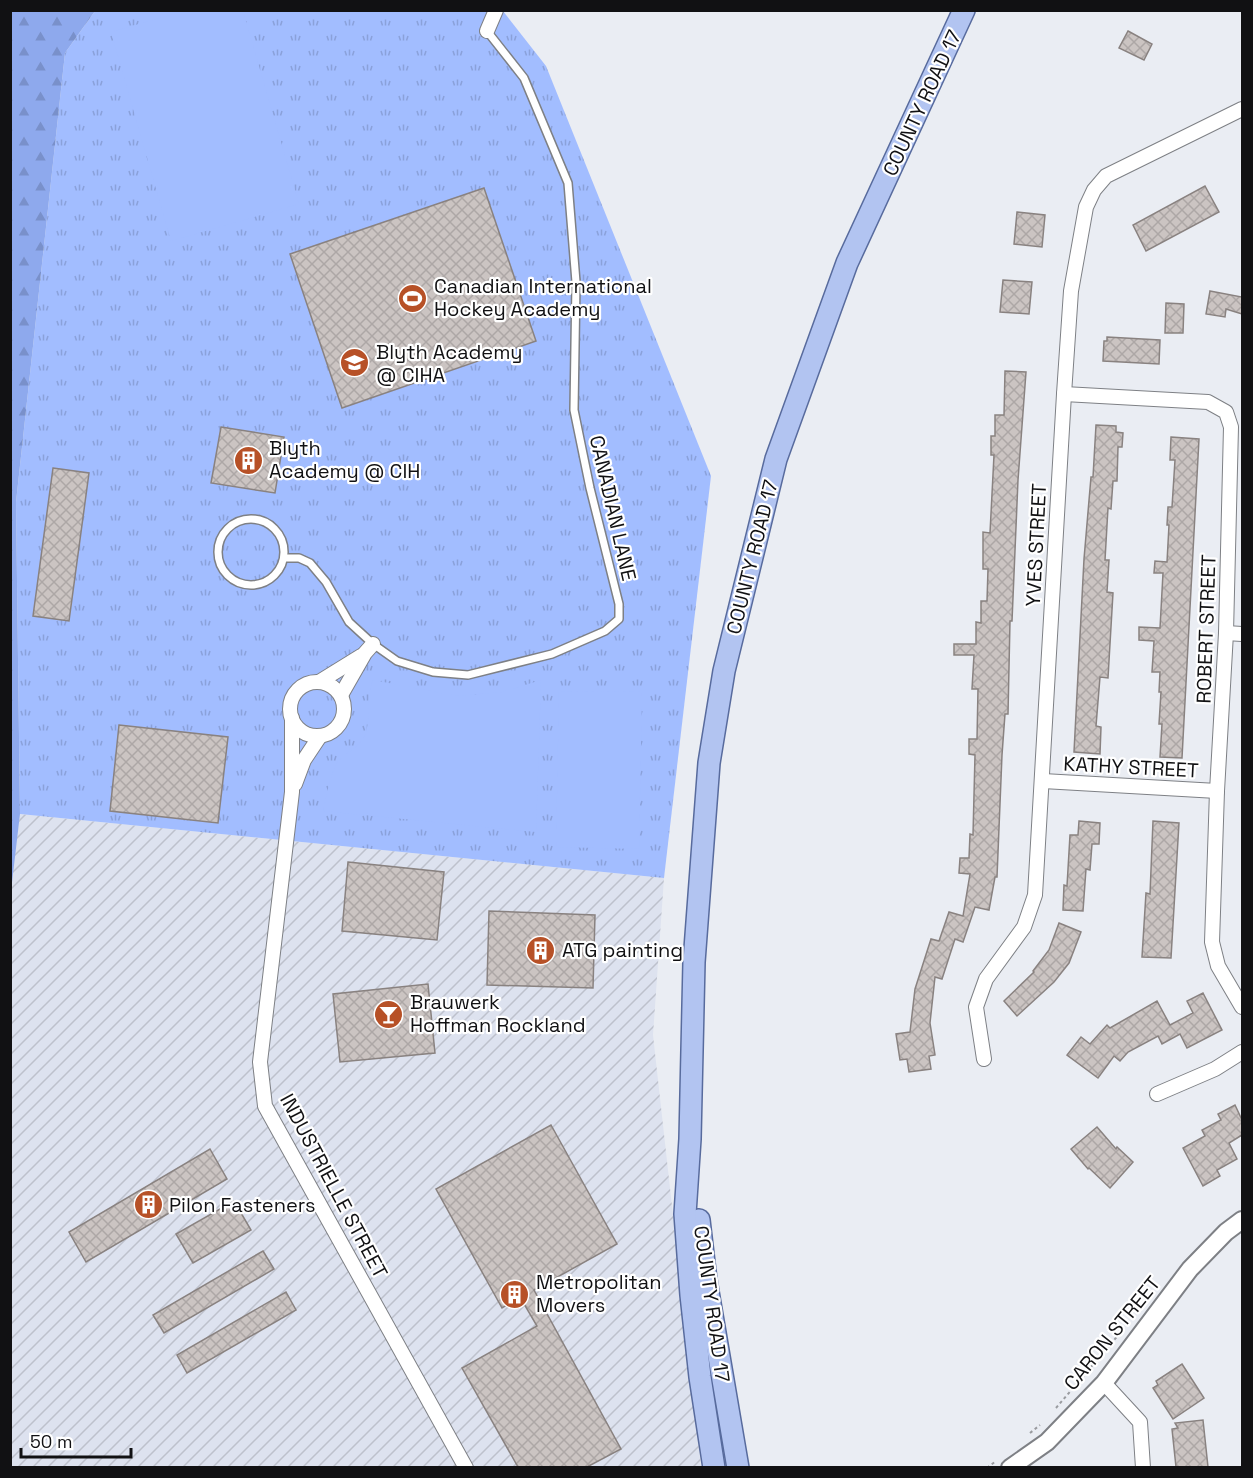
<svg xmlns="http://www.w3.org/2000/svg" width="1253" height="1478" viewBox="0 0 1253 1478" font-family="'Space Grotesk',sans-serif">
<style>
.industrial{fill:url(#industrial-furrows)}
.grass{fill:url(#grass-tufts)}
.forest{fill:url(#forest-firs)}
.pitch{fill:#a2bdff}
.building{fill:url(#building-cross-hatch);stroke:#898280;stroke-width:1.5}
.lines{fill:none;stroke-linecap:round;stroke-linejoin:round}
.service-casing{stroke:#7e8085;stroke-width:10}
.minor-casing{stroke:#7e8085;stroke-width:16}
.tertiary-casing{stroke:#7e8085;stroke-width:20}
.primary-casing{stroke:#586b9d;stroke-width:24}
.path{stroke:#999b9f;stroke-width:2;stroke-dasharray:3 3;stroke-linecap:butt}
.service{stroke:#fff;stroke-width:7}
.minor{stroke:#fff;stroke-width:14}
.tertiary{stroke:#fff;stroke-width:16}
.primary{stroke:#b2c4f1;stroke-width:21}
.labels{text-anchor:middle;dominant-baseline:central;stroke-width:4.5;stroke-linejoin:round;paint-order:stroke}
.street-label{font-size:20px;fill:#111113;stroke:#fff}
.poi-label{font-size:20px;fill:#111113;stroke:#fff;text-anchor:start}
</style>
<defs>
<pattern id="industrial-furrows" width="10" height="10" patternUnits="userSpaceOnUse" patternTransform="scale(1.5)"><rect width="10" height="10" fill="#dde2ef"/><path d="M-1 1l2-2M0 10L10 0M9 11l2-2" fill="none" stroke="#bdc1cc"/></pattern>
<pattern id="grass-tufts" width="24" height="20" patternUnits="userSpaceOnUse" patternTransform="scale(1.5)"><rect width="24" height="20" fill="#a2bdff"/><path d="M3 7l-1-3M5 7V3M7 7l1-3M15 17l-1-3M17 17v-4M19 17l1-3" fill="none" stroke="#8aa1da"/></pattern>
<pattern id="forest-firs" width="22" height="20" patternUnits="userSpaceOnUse" patternTransform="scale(1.5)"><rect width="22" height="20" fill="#8ea9ed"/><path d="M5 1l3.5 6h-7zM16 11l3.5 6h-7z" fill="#7990ca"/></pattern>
<pattern id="building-cross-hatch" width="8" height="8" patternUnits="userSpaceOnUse" patternTransform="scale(1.5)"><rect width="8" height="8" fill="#cbc4c2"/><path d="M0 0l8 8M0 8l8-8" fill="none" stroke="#ada7a6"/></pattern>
</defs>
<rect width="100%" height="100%" fill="#eaedf3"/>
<path class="industrial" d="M20,814l644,64 -11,157 48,432 -690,1 -1,-577z"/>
<path class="grass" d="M95,11h408l43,55 165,410 -47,402 -644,-64 -4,-312 49,-449z"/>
<path class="forest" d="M11,10l84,1 -30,42 -49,449 4,312 -9,77z"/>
<g class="pitch">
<path d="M187,10l56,1 56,193 -128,37 -60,-209z"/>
<path d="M373,680l84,16 45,-4 39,-12 -5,152 -213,-21c4,-15 6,-33 13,-46 5,-11 23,-16 29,-30 7,-18 0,-36 8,-55z"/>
<path d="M559,691l83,1 -3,157 -83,-2z"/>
</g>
<g class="building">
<path d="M1128,31l24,13 -8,16 -25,-12z"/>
<path d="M1205,186l14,26 -73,39 -13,-26z"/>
<path d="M484,188l52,153 -194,67 -52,-154z"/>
<path d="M1017,212l28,3 -3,32 -28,-3z"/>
<path d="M1003,280l29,2 -3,32 -29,-2z"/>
<path d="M1210,291l32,6v17l-16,-5 -1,8 -19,-3z"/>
<path d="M1166,303l18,1 -1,29h-18z"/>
<path d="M1107,337l53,3 -1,24 -56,-3 1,-20h3z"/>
<path d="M1005,371l21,1 -8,108 -6,141h-2l-2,93h-3l-3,41 -5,122h-2l-6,33 -14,-3 -12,35 -8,-3 -13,40 -7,-2 -5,46 5,32 -6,1 2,13 -22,3 -2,-13 -7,1 -4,-26 14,-2 5,-43 16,-50 8,2 10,-29 14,4 7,-42 -11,-1 1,-15h9l1,-24 3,1 2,-80 -6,-1v-15h8l1,-50h-6l2,-34h-20v-11h22v-22l5,1v-22h6l1,-32h-5v-37l7,1 4,-78h-3v-19h4v-21h9z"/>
<path d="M1096,425l20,1v6l7,1 -1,14h-4l-1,34h-4l-2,28 -3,-1 -3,52h4l-2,32 6,1 -5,85 -8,-1 -4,49 5,1 -1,27 -26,-2 10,-193 7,-82h2z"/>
<path d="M221,427l63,10 -9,56 -64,-10z"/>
<path d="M1171,437l28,2 -17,319 -22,-1 2,-33h-3l2,-32h-2l1,-20h-8l2,-31 -15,-1v-13l21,1 3,-55h-9l1,-12 12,1 2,-37h-2l1,-18h4l3,-47h-5z"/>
<path d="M53,468l36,5 -20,148 -36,-5z"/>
<path d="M119,725l109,12 -10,86 -108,-12z"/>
<path d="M1079,821l21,2 -1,21h-7l-2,26 -4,-1 -3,42 -20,-1 1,-25 3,1 3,-51h8z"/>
<path d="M1153,821l26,2 -8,135 -29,-1 4,-64 4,1z"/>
<path d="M348,862l96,10 -7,68 -95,-9z"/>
<path d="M489,911l106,4 -2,73 -106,-3z"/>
<path d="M1059,923l22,9 -12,31 -15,19 -37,34 -13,-15 30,-29 -1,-1 16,-21z"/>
<path d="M428,984l7,69 -95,9 -7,-68z"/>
<path d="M1203,993l19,37 -35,18 -7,-14 -18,10 -4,-8 -30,16 -8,9 -6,-5 -16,22 -31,-23 14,-18 9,7 17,-19 3,3 47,-27 13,24 23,-12 -6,-12z"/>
<path d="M1235,1105l7,15v15l-13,8 8,16 -20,11 3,6 -17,10 -20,-38 22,-12 -3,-6 19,-10 -3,-6z"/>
<path d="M551,1125l66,119 -83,46 87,159 -34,18h-69l-56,-99 75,-42 -17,-29 -18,11 -66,-119z"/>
<path d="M1097,1127l19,22 1,-2 16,15 -23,26 -21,-20 -1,1 -17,-20z"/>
<path d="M210,1149l17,30 -141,83 -17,-30z"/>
<path d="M234,1201l17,29 -58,33 -17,-29z"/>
<path d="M263,1251l11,18 -110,64 -11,-18z"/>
<path d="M286,1292l10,18 -109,63 -10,-18z"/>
<path d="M1182,1364l22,34 -31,21 -20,-31 5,-3 -2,-4z"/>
<path d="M1203,1420l5,47h-32l-4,-38 6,-1 -3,-5z"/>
</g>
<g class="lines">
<defs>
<g id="service">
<circle cx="251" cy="552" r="33"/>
<path d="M284,558h15l11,5 16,19 23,40 24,22 24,17 36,11 35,3 84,-21 53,-23 14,-12v-15l-29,-116 -16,-78 2,-128 -8,-99 -44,-105 -37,-47"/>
</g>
<g id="minor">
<path d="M487,31l9,-21"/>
<path d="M1064,394l144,8 18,10 5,15 -5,206 -9,158 -5,151 6,24 24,41"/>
<path d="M1226,633l16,1"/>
<path d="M319,682l42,-26"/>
<circle cx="317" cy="709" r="27"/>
<path d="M341,695l24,-42 8,-9"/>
<path d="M292,718v74l-32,270 5,44 201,362"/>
<path d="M1043,781l174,10"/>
<path d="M295,784l9,-24 16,-24"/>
<path d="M984,1059l-8,-52 10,-28 38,-52 11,-32 29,-501 7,-103 15,-84 8,-17 12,-14 136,-67"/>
<path d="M1157,1094l58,-25 27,-17"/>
<path d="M1104,1383l36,39 3,46"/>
</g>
<path id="tertiary" d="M1010,1468l37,-26 57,-59 86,-114 36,-37 16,-12"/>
<g id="primary">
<path d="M699,1220l7,60 32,188"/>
<path d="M714,1468l-14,-91 -9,-82 -6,-81 5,-75 4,-177 15,-199 15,-92 52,-212 71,-196 117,-253"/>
</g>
</defs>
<use href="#service" class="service-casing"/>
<use href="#minor" class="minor-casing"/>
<use href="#tertiary" class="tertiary-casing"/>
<use href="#primary" class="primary-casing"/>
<g class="path">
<path d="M1056,1408l70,-82"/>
<path d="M1030,1433l10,-8"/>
<path d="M987,1468l9,-7"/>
</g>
<use href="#service" class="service"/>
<use href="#minor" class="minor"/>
<use href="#tertiary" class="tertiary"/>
<use href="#primary" class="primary"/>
</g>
<defs>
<symbol id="stadium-disc" viewBox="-11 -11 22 22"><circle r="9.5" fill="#b75127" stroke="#fff"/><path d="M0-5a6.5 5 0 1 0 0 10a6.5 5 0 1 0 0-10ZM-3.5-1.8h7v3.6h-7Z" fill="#fff"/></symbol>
<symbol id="school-disc" viewBox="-11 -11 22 22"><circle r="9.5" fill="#b75127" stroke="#fff"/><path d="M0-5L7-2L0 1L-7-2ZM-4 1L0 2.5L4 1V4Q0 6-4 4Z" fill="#fff"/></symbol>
<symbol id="building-disc" viewBox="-11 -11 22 22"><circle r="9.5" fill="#b75127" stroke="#fff"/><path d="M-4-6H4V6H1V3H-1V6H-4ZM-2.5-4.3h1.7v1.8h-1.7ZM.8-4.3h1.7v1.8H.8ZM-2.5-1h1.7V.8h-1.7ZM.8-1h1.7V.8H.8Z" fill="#fff"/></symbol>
<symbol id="bar-disc" viewBox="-11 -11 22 22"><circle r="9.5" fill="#b75127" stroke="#fff"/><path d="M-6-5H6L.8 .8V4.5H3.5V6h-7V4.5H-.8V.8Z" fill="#fff"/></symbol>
</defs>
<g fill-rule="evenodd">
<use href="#stadium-disc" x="396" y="282" width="33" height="33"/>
<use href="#school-disc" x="338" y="346" width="33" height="33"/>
<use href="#building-disc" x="232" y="444" width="33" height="33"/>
<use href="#building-disc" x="524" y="934" width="33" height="33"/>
<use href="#bar-disc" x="372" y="998" width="33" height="33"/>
<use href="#building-disc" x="132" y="1188" width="33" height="33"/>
<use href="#building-disc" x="498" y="1278" width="33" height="33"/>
</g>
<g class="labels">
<g class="street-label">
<text transform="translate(922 103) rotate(-65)">COUNTY ROAD 17</text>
<text transform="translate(613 508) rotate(77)">CANADIAN LANE</text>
<text transform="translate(1036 545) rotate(-87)">YVES STREET</text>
<text transform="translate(752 557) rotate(-76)">COUNTY ROAD 17</text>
<text transform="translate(1206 629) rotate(-88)">ROBERT STREET</text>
<text transform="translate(1131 767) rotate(3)">KATHY STREET</text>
<text transform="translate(334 1186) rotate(62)">INDUSTRIELLE STREET</text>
<text transform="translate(712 1304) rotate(82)">COUNTY ROAD 17</text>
<text transform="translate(1112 1333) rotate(-51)">CARON STREET</text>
</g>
<g class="poi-label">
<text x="434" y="286">Canadian International<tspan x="434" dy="23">Hockey Academy</tspan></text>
<text x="376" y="352">Blyth Academy<tspan x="376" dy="23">@ CIHA</tspan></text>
<text x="269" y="448">Blyth<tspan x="269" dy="23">Academy @ CIH</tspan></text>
<text x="562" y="950">ATG painting</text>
<text x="410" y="1002">Brauwerk<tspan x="410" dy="23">Hoffman Rockland</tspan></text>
<text x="169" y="1205">Pilon Fasteners</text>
<text x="536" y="1282">Metropolitan<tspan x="536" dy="23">Movers</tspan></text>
</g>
</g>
<rect width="1253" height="1478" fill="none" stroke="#111113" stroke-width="24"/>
<path d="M21 1448v9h110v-9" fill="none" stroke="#111113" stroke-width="3"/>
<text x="30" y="1448" font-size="18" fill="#111113" stroke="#ffffff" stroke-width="4.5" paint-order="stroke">50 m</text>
</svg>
